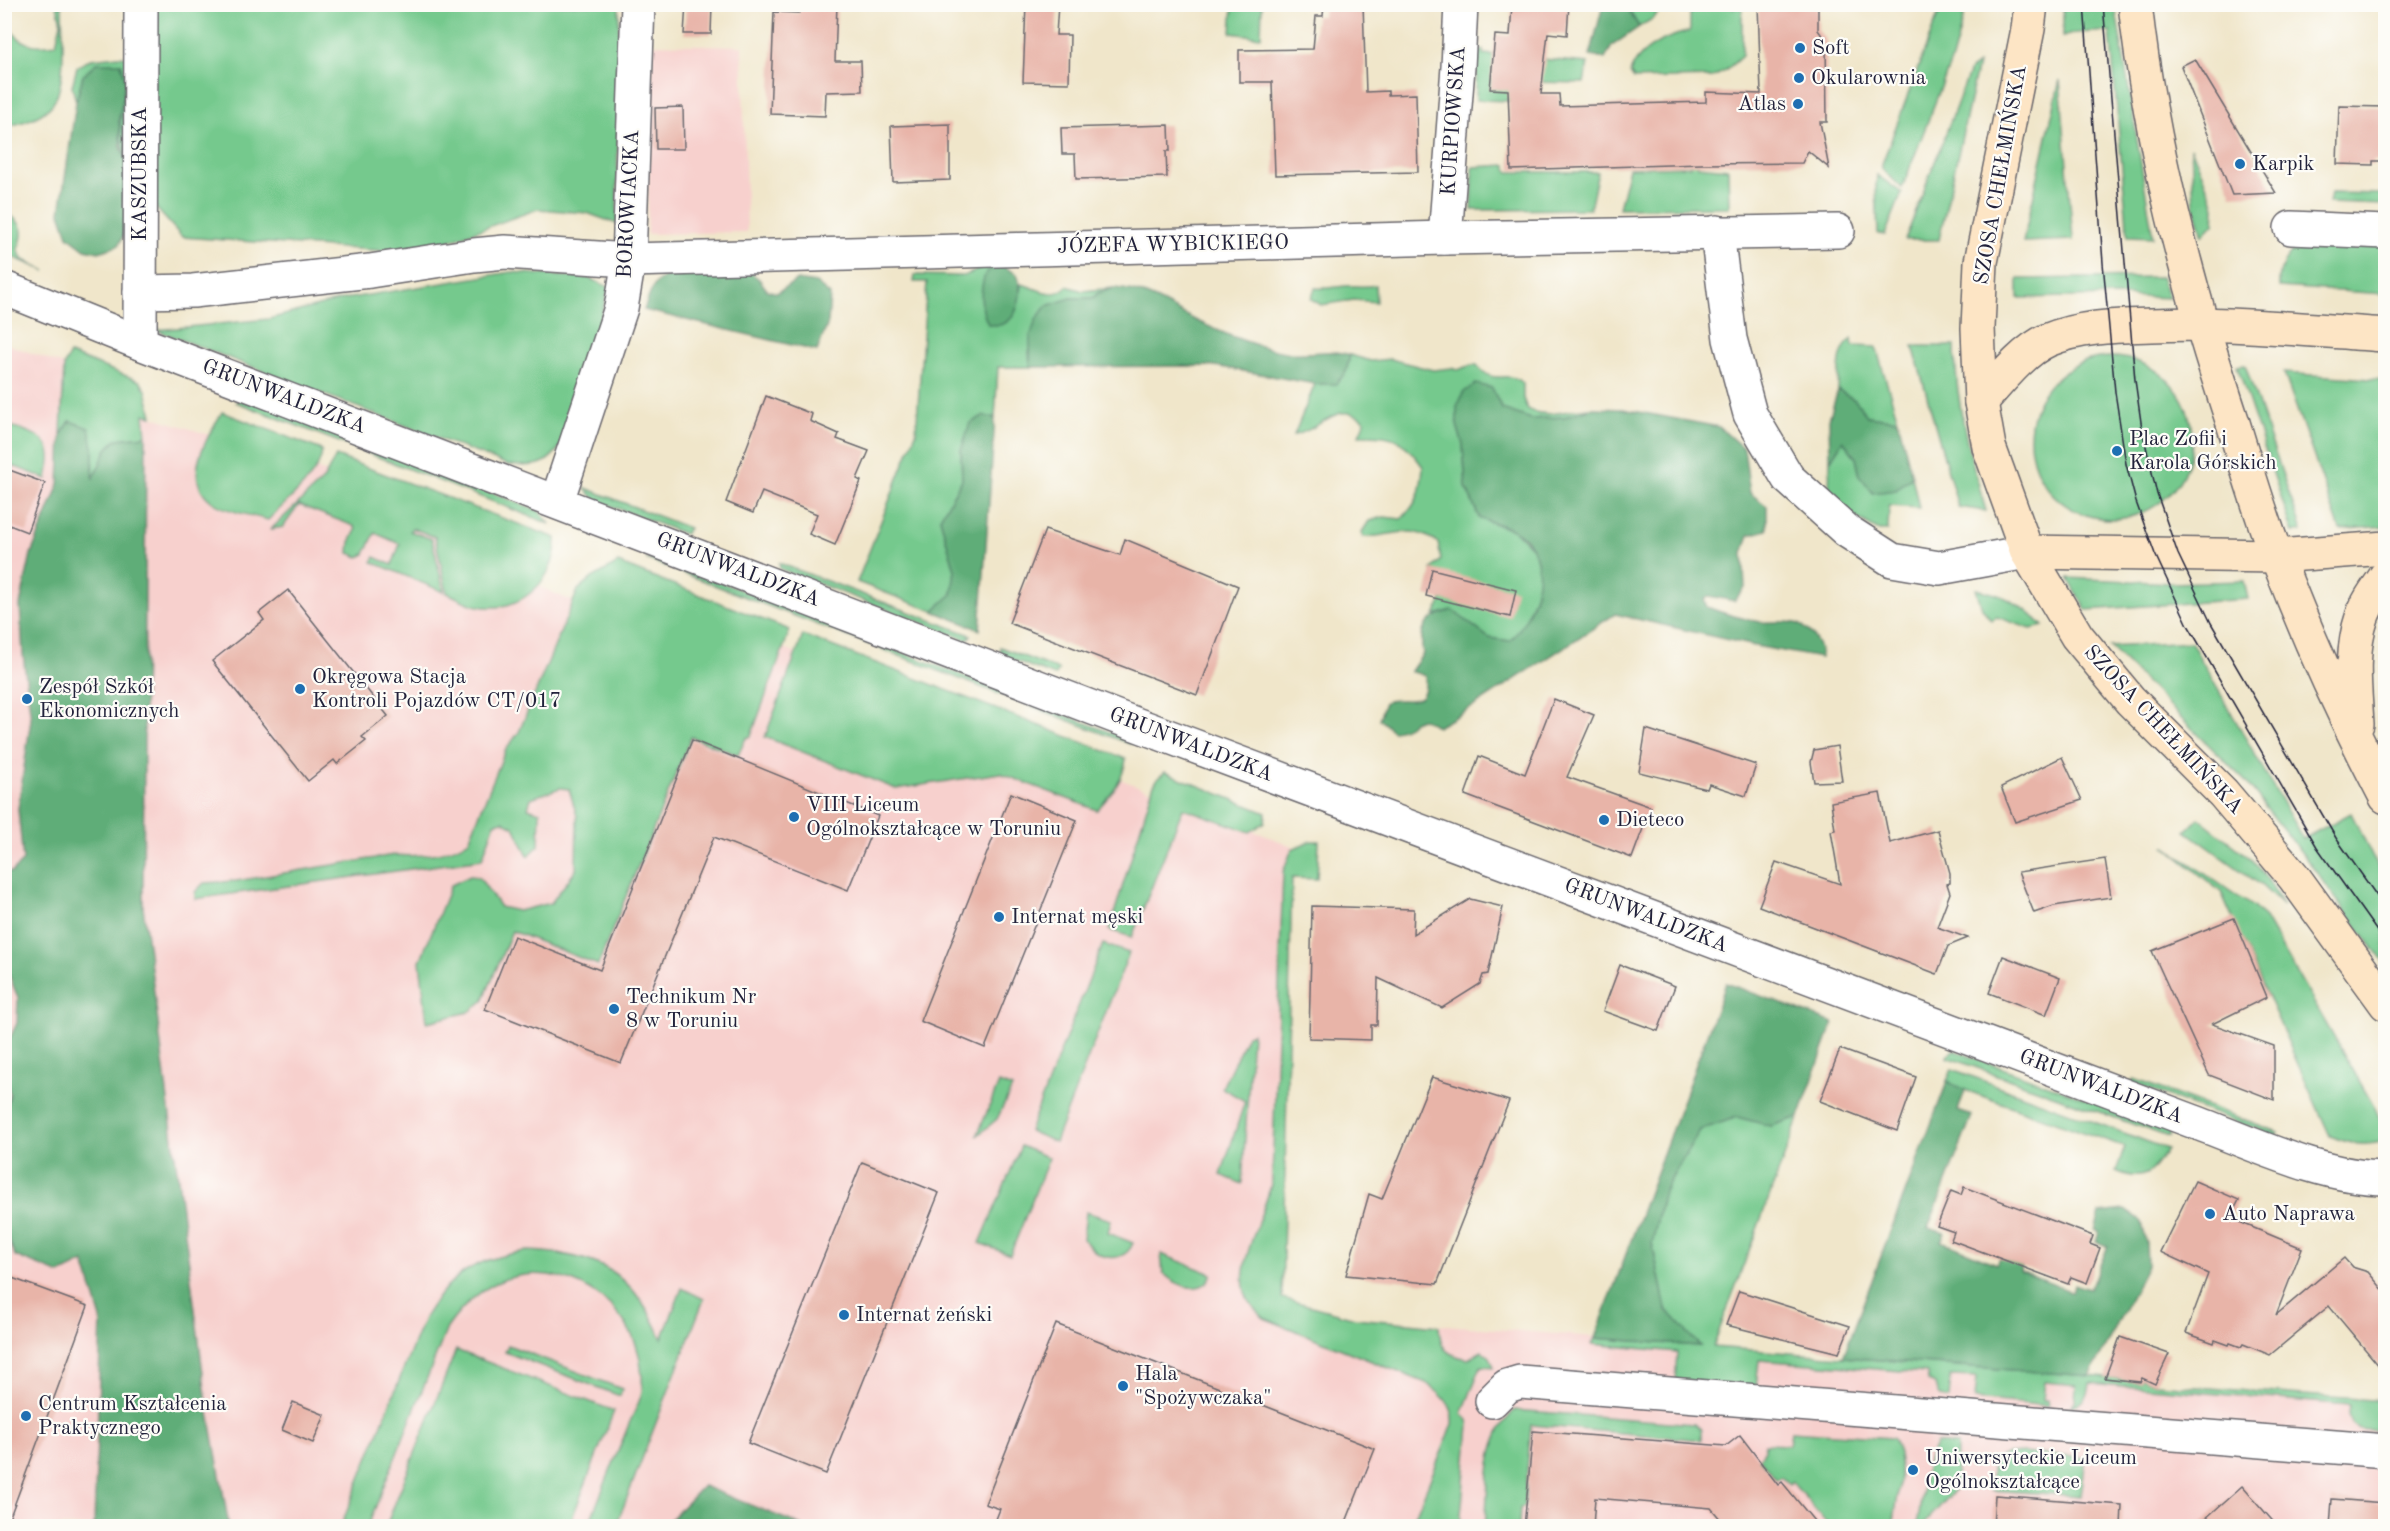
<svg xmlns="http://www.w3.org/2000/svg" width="2390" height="1531" viewBox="0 0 2390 1531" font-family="'Old Standard TT',serif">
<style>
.built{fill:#f7d0cd}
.green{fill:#74c98d;stroke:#4b7664;stroke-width:1.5}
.forest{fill:#5fad78;stroke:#40685a;stroke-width:1.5}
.building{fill:#e8b4a8}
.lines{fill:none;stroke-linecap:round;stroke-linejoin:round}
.minor-casing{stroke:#6a676d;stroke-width:36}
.secondary-casing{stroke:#6a676d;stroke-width:36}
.minor{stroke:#fff;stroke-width:33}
.secondary{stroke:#fde5c5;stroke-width:33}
.tram{stroke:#22223b;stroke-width:1.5}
.poi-dot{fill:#1f6fb2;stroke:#fdfcf7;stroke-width:2}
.labels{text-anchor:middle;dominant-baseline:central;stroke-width:4.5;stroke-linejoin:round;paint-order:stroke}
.poi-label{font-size:21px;fill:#22223b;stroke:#fdfcf7;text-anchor:start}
.street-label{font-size:21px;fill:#22223b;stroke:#fdfcf7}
</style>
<rect width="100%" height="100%" fill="#fdfcf7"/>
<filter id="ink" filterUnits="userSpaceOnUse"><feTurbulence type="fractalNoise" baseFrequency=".0167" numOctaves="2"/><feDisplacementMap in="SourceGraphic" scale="12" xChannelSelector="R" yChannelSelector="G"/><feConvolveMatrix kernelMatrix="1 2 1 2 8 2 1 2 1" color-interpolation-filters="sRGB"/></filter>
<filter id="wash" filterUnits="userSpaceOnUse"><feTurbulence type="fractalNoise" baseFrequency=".008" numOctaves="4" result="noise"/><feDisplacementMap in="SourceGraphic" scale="24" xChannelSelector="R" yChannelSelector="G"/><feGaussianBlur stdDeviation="1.35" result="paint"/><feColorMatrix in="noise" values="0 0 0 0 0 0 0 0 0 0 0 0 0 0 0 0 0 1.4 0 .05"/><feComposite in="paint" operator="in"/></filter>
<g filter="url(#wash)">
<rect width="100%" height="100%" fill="#f0e6ca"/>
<g class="built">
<path d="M653,44l89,2 5,186 -100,2z"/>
<path d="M4,343l60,22 -24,562 26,276 35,116 -7,207h-89z"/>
<path d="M144,414l181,58 208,78 5,36 36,16 31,-23 690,268 -3,31 -10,420 73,20 735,58 49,6 3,-4 13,6 230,17v125h-2158l-30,-125 -57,-469 3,-26z"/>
</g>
<g class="green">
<path d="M1709,4l23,1 1,3 9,-2v50l-17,15 -12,6 -79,2 -4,-6c8,-25 36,-36 60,-42v-23l17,-1z"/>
<path d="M1942,4l25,1 -15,54 -50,129 -20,-19v-5z"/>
<path d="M57,5h5c0,25 6,82 -11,101 -11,12 -27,16 -42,20l-1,5 -3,-1v-107c16,21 24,25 51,21l5,-21z"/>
<path d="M153,5h466l-2,219 -30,-11 -49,-4 -123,44 -233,-16 -27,-30z"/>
<path d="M1233,5h29l-1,32 -30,-4z"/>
<path d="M1628,5l34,2 -8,11 -15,9 -11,-18z"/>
<path d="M2063,5h52l38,232 -25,-1 -18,-205 -34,2 -13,4z"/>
<path d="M1477,49l6,1v4l105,9 -4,20 -58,-1 -13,19 -37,-1z"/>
<path d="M118,56l12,1v113c-13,-35 -11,-51 -4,-88l-43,-6 -7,26 -4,-16 5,-19 14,-8z"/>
<path d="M1978,64l-39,176h-34l65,-170z"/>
<path d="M2060,80l13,160 -50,2z"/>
<path d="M2191,147l24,59 -1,18 -11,11 -9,-30z"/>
<path d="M1697,160l1,6 30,3 1,38 -110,1 10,-40 61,-2v-5z"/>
<path d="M1506,165l2,7h90l-8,37 -118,1 1,-43z"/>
<path d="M1877,175l25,18 -17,42 -7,-1 -2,-47z"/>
<path d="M2331,193l54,1v11l-56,-2z"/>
<path d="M5,213c18,8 21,19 13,36l4,10 24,12 -41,-17 2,-12z"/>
<path d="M2385,242v52l-106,-7c-1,-20 8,-32 22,-44z"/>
<path d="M1000,265l-12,59c27,3 31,-17 33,-40 17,4 32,17 46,2l16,5 31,-3 -16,5 -5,5h-22l-42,53 1,16h-32l-3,51 -12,-2 -22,34 1,30 -22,38 15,52 -3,24 -19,17 -76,-29 59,-149 11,-151h-13l1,-7 49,1 14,-6 -5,-4z"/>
<path d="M511,272l77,6 21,9 -42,149c-17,29 -27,32 -59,29l-352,-135 113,-11 75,-20z"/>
<path d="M2161,277l8,21 -46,-2 -105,2v-19z"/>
<path d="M1375,285l1,17 -22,-2 -33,5 -10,-6 4,-11c11,1 19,-1 30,-2 11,-1 19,2 30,-1z"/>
<path d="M1852,339l1,7 23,1 22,73 -31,-4 -12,-16 -17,-10c1,-17 -1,-40 14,-51z"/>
<path d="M1913,346h42c0,57 15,110 31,165l-28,-4z"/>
<path d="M70,354l70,27 6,9 6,26 -8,-2 2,22 -29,3 -10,10 -14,32v-34l-32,-12 3,-70z"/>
<path d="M1350,355l21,6 19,-2 43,11 19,-2 6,2 13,-5h6c18,23 27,3 46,18v15l4,11c23,11 42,-1 65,-1l-28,9 -33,2 -29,-10 -10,-21 -35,37 6,20 3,42 13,31 36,13 20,20 5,25 -5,19 -12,32 -13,14 -21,-3 -37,-28 -17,5 7,-15 -10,-31 9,-9 -3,-17c-29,-21 -43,-6 -75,-6l-1,-5 7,-11 15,-4 17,2c18,-16 20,-29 22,-52 -21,-30 -29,-32 -64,-32l6,-14c-26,-24 -46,11 -71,14l21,-51 21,-1 10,-11z"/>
<circle cx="2111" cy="438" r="81"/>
<path d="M2245,365l57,166 -9,2 -56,-167z"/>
<path d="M2284,373l101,7v146l-45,4z"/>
<path d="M243,397l296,114 11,13 -314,-122z"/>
<path d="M222,412l100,38c0,25 -38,53 -54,70 -14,-4 -43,-9 -54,-17 -35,-24 -7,-64 8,-91z"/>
<path d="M4,424c17,6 45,10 46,31 1,7 -2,17 -3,24l-42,-16z"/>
<path d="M1843,440l13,18 4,18 36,14 16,-14 7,32 -30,-2 -1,25h-9l-18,-10 -27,-21 -5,-13 1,-26z"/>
<path d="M336,456l220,82c1,42 -36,76 -78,68 -11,-2 -21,-9 -31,-13l-12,-56 -23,-9 -2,3 22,8 12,53 -72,-30 3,-5 17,8 8,-21 -25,-11 -10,21 -6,3 -10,-4 1,-11 6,-12 -2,-4 -55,-21 -16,22 -12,2 52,-49z"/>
<path d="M583,487l106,41 -4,6 -89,-34z"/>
<path d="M646,559h14l468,180 2,5z"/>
<path d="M618,563l172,67 -39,106 -5,2 -8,17 -47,-18 -93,228 -86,-34 -29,70 -14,11 -42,10 -7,-61 31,-76 19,-9 9,1 21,30 18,4 33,-8 25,-33 1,-54 -8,-27 -9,-1 -29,10 -3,10 12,4 -1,34 -11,10 -14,-29 -11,-6 -8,2 -13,36 -287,40v-7l9,-9 32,-2 158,-26c24,2 55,0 75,-15l36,-89 14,-19 59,-142 14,-12z"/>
<path d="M779,563l192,72 -4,5 -187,-71z"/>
<path d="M2068,578l103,5 73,-2 4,18 -162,11z"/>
<path d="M1976,589c28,5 47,16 67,37l-12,3 -34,-12 -6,3 -9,-12z"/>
<path d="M803,635l323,124c-3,22 -14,34 -29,51l-97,-37 -104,16 -131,-52z"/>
<path d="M2191,642l112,197 48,-26 34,68v83l-87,-116 -52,-66 -136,-135z"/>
<path d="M1000,647l59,23 -4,6 -54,-21z"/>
<path d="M1165,772l101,41 -1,9 -15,10 -67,-24 -51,129 -23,-7 44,-143 5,-9z"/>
<path d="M2199,818l52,41 17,21 15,26 -21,-20 -76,-55z"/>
<path d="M1310,841h9l-2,38 -25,-1 -10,420 73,20 84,8c1,23 7,29 29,33l14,-8 8,6 4,10 -13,-1 -19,48 6,6 1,5 -9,101h-49l42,-102c2,-19 -13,-31 -27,-41l-162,-65c-8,-8 -16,-15 -19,-26 -9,-28 21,-81 27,-112l11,-308 9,-23z"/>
<path d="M2165,846l88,61 12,11 110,190 8,18 2,15c-21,6 -35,3 -55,-5l-109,-244z"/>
<path d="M1103,944l26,9 -74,189 -26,-11z"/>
<path d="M1252,1033l-10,151 -21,-9 24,-74 -23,-13 25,-53z"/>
<path d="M1953,1050l216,79 -1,8 -221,-80z"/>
<path d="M1952,1069l215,80c-15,23 -22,35 -51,22l9,-24 -160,-57 -18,-8z"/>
<path d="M2134,1079l144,53 -2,4 -146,-53z"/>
<path d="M999,1083l13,5 -15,31 -20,17z"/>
<path d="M1737,1117l34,9 28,-9 -86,230 377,29 49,6 3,-4 13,6 230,17v31l-25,-3 -9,-5 -3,-9 1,-10 -237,-20 -22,-2c-1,15 -5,19 -19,23l1,-3 3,-1 1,-17 -31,-3 -2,18h4l1,6 -73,-7 2,-22 -26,-1 -2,23c-11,-1 -12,-5 -14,-15l-7,-3 -1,-8 -168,-13 -3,27 -81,-6 2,-29 -85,-8 3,-6 105,8 -34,-37 -14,-66 12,-52 36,-61z"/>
<path d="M1021,1146l28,12 -39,97 -30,-12z"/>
<path d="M1086,1212l25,8 -3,13 25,10c-5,13 -19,18 -32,12 -8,-3 -13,-11 -18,-16z"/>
<path d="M528,1251c70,3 106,21 134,88l20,-51 22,11 -88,227h-28c13,-32 26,-64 39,-97 4,-12 13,-25 15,-38 1,-7 0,-16 -1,-23 -5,-64 -79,-112 -140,-87 -23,9 -40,27 -54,47l-79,198h-27l83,-208c27,-45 52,-60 104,-67z"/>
<path d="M1161,1254l51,20c-10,23 -35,12 -49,-1z"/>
<path d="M508,1345l114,44 -2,7 -115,-44z"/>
<path d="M456,1350l158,61 -45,115h-183z"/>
<path d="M1515,1410l179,14 7,5v11l-170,-15 -7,82 -4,1 -1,18h-34c4,-39 -1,-87 30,-116z"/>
<path d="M1791,1431l101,7c16,17 4,66 1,88h-64l-37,-44 -3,3 -8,-8 -4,3 -18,-22 4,-4 2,-10 24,1z"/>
<path d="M1936,1443l21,2 -1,44 -34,37h-5l10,-64z"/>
<path d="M2023,1453l63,5 -5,38 -90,-6 1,-21 3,-9 13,-6z"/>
</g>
<g class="forest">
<path d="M1603,5h25v4l11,18 -27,19 -7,13 -15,-3z"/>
<path d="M96,63h25l5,19 -7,37 2,28 9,23 -2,57 -10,19 -19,6 -14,-3 -17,-13 -8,-23 16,-111 7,-26z"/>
<path d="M1000,265l17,9c6,15 3,43 -14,50 -4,2 -10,1 -15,0 -8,-16 -9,-34 -2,-52z"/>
<path d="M750,272l9,7 8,11 10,3 20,-13 19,3 14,12 -2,28 -11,28 -173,-41c3,-9 7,-23 14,-29 16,-14 70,-8 92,-9z"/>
<path d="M1114,288c32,2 52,17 81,32 29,14 63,28 96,33 20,2 40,-5 59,2l-4,17 -10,12h-21l-100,-18 -185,1v-30l6,-17 10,-14 25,-8h22l5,-5z"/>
<path d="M1476,384l16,4 10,21 29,10 33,-2 28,-9 31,1 96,18 25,22 6,44 17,13v24l-18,5 -6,18 2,35 -11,13 -25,-5 -5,4 3,7c18,7 35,12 54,15 11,1 28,-2 38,2 11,6 24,21 21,34l-65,-12 -140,-32 -141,92 -37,21c-23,-19 -21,3 -44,4l-14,-12 6,-17c20,-7 43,10 40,-26l-14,-5 12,-17c-5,-27 4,-37 29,-44l37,28 21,3c26,-28 46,-86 5,-110 -10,-6 -24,-9 -35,-12l-14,-32 -3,-42 -6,-20v-18l7,-15z"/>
<path d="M1838,390l17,10 12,16 31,4 14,56 -16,14 -23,3 -13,-17 -4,-18 -13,-18 -13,21 -1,-42z"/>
<path d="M983,416l12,2 -15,212 -47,-19 19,-17 3,-24 -15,-52 22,-38 -1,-30 9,-27z"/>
<path d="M70,421l19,7 4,19v32l14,-30 10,-10 29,-3 -3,470 63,490 23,130h-135l7,-207 -17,-57 -24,12 -45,-18 -10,-27 -1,-113 6,-22 -5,-19 -1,-17 4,-16 9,-19 1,-25 -13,-33v-93h7l11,-11 -5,-52 13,-90 -8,-65 -3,-49 11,-51 28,-70 2,-49z"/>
<path d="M1726,983l107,40 -34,94 -28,9 -34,-9 -37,13 -36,61 -12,52 14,66 34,37 -105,-8z"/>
<path d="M1947,1082l18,8 -7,21 14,5 -44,112 17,5 -4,8 55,23 3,-7 22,8 -1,6 52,21 2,-8 16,5 18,-43 -12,-4 3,-10 -4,-2 5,-17 25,-3 17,12 4,20 1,24 -57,110 -247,-19z"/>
<path d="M703,1486l100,40h-139z"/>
</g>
<g id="blocks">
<g class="building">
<path d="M686,4h26l-1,30h-27z"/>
<path d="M799,4h38l-2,57h26l1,30 -36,1 -1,24 -55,-2 4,-102 25,1z"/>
<path d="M1026,4h32l-2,31h14l-1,48 -46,-1z"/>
<path d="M1324,4h39l3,88 22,-1v4l28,-1 2,78 -143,3 -3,-93h-33v-32l74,-1 3,-33h7z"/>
<path d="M1512,4h57l-2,31 -19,-2 -7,61h18l1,12 146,-4v-10l55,2 -3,-90h60v26l8,11 1,81h-7l9,46 -21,-17 -6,12 -100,1 -191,6 -3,-80 -18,-1 5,-54 15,1z"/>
<path d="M2195,59l81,134 -44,2 -51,-129z"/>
<path d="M2339,106l46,1v54h-12v4l-36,-1z"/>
<path d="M683,107l1,42h-28l-1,-41z"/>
<path d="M950,124v56l-57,2 -2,-56z"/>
<path d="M1169,125l1,26h-4l1,26 -91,2 -1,-25h-13l-1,-26z"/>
<path d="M766,396l46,18 -2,7 29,13 -2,5 32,12 -12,28 4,2 -26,64 -26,-11 8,-20 -55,-22 -9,21 -27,-11z"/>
<path d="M4,468l41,15 -18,49 -23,-9z"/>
<path d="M1045,530l75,25 5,-16 113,47 -41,109 -188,-72z"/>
<path d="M1432,569l84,21 -6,27 -84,-21z"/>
<path d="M288,590l100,126 -26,21 4,4 -29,23 -3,-4 -26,21 -96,-120 52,-41 -5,-7z"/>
<path d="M1554,699l40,16 -27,62 84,30 -19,51 -167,-63 14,-39 46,18z"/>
<path d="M1646,729l110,36 -10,31 -37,-12 -2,5 -68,-17z"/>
<path d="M692,740l186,76 -30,74 -134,-53 -93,226 -136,-54 29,-73 86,34z"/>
<path d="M1837,746l5,35 -28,1 -3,-20 3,-12z"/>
<path d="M2062,757l20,43 -67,22 -14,-35z"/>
<path d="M1011,793l66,27 -92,228 -65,-27z"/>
<path d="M1880,793l10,50 48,-13 12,43v10l-3,1 3,9 -13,34 31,11 -20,8 -11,28 -178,-68 17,-44 64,22 -9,-53 4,-1 -4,-28z"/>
<path d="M2105,859l6,38 -57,9 -20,7 -16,-41z"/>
<path d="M1470,899l33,8 -15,67 -5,1 -3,9 -38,24 -64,-30 -1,47h-6v15l-62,-2 3,-132 102,3 -1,25z"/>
<path d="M2234,918l33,79 -55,27 62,22v54l-65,-25 -57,-124z"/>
<path d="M2003,956l57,22 -14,37 -57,-22z"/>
<path d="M1620,965l55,21 -17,45 -55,-20z"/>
<path d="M1840,1049l76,28 -19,54 -77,-30z"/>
<path d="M1432,1077l77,24 -72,183 -91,-9 23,-81 13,5z"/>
<path d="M862,1162l77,31 -113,281 -78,-31z"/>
<path d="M2195,1181l44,19 -9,18 72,30 -26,67 68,-57 8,9 16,5 17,20v81l-56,-67 -59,49 -27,-11 -2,3 -11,-4 -1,2 -14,-5 -1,3 -28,-10 22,-59 -48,-22z"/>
<path d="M1964,1187l129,49 -3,8 10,4 -13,35 -16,-6 -3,7 -117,-44 3,-8 -17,-6 14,-35 10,4z"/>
<path d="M4,1275l84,31 -80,216h-4z"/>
<path d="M1739,1291l111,35 -11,27 -113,-28z"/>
<path d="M1056,1324l319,125 -31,78h-351l7,-18 -15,-5z"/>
<path d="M2120,1337l49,17 -14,30 -13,-6 -2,4 -35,-4z"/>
<path d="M293,1402l32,13 -12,28 -31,-13z"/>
<path d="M1533,1431l193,15 14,-11 38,50 4,-3 37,45h-92l-16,-19 -116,-10 -2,29h-69z"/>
<path d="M2242,1486l36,41h-82z"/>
<path d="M1995,1495l127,10 -1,22h-128z"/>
<path d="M2332,1499l53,4v24h-55z"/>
</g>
</g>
</g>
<g filter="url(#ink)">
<use href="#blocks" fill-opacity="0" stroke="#6a676d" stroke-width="1.5"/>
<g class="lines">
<defs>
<g id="minor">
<path d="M2291,228l95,4"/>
<path d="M1717,232l13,107 20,75 38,64 59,53 45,29 47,8 88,-16"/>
<path d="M1445,238l13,-171 3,-63"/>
<path d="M4,288l136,55 974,373 1078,405c60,22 130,57 194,57"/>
<path d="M140,292l53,-1 177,-20 104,-16 31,-3 124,8 816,-22 393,-7"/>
<path d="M140,343l1,-339"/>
<path d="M557,501l64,-193 8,-48 9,-256"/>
<path d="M1492,1401l15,-15 13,-4 866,69"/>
</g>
<g id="secondary">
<path d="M2031,4l-3,25 -47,233 -3,66 3,74 8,45 38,105 50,84 53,64 93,93 71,84 92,127"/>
<path d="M2135,4c16,144 53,283 98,419 14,45 27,91 44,134 31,82 68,162 109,240"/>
<path d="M1981,402c18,-20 42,-51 67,-62 33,-14 69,-14 104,-15 78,-3 156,5 234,10"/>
<path d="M2027,552l249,4 110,-8"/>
<path d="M2357,724c-2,-36 -7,-72 5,-107 5,-15 15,-28 24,-41"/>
</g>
</defs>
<use href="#minor" class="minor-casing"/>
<use href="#secondary" class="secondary-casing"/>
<use href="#minor" class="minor"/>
<use href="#secondary" class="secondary"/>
<g class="tram">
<path d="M2084,4l19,259 12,129 11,72 10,38 19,52 33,71 129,222 69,97"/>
<path d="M2103,4l32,376 7,49 15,65 21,60 33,69 125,215 50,71"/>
</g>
</g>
</g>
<g class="poi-dot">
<circle cx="1800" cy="48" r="6"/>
<circle cx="1799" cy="78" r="6"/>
<circle cx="1798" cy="104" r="6"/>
<circle cx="2240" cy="164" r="6"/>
<circle cx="2117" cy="451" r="6"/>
<circle cx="300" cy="689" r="6"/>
<circle cx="27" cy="699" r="6"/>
<circle cx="794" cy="817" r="6"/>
<circle cx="1604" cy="820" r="6"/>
<circle cx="999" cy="917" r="6"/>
<circle cx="614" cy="1009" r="6"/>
<circle cx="2210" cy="1214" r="6"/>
<circle cx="844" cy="1315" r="6"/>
<circle cx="1123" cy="1386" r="6"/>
<circle cx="26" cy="1416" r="6"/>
<circle cx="1913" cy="1470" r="6"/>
</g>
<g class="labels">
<g class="poi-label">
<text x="1812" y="48">Soft</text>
<text x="1811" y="78">Okularownia</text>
<text x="1786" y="104" text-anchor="end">Atlas</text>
<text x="2252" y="164">Karpik</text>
<text x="2129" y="439">Plac Zofii i<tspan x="2129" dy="24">Karola Górskich</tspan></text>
<text x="312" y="677">Okręgowa Stacja<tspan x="312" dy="24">Kontroli Pojazdów CT/017</tspan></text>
<text x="39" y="687">Zespół Szkół<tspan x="39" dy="24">Ekonomicznych</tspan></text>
<text x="806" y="805">VIII Liceum<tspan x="806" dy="24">Ogólnokształcące w Toruniu</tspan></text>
<text x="1616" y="820">Dieteco</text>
<text x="1011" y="917">Internat męski</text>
<text x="626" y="997">Technikum Nr<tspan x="626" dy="24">8 w Toruniu</tspan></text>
<text x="2222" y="1214">Auto Naprawa</text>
<text x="856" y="1315">Internat żeński</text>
<text x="1135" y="1374">Hala<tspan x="1135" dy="24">"Spożywczaka"</tspan></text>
<text x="38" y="1404">Centrum Kształcenia<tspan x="38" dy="24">Praktycznego</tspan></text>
<text x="1925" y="1458">Uniwersyteckie Liceum<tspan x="1925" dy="24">Ogólnokształcące</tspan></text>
</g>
<g class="street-label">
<text transform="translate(1454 121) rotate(-86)">KURPIOWSKA</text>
<text transform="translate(140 174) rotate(-90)">KASZUBSKA</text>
<text transform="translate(2001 175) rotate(-80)">SZOSA CHEŁMIŃSKA</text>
<text transform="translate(629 204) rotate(-87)">BOROWIACKA</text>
<text transform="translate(1173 245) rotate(-1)">JÓZEFA WYBICKIEGO</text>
<text transform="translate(284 397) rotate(21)">GRUNWALDZKA</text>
<text transform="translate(738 570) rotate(21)">GRUNWALDZKA</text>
<text transform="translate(2163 730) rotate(47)">SZOSA CHEŁMIŃSKA</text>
<text transform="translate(1191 745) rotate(21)">GRUNWALDZKA</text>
<text transform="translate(1646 916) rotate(21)">GRUNWALDZKA</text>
<text transform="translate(2101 1087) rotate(21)">GRUNWALDZKA</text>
</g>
</g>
<rect width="2390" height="1531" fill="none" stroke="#fdfcf7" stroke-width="24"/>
</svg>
